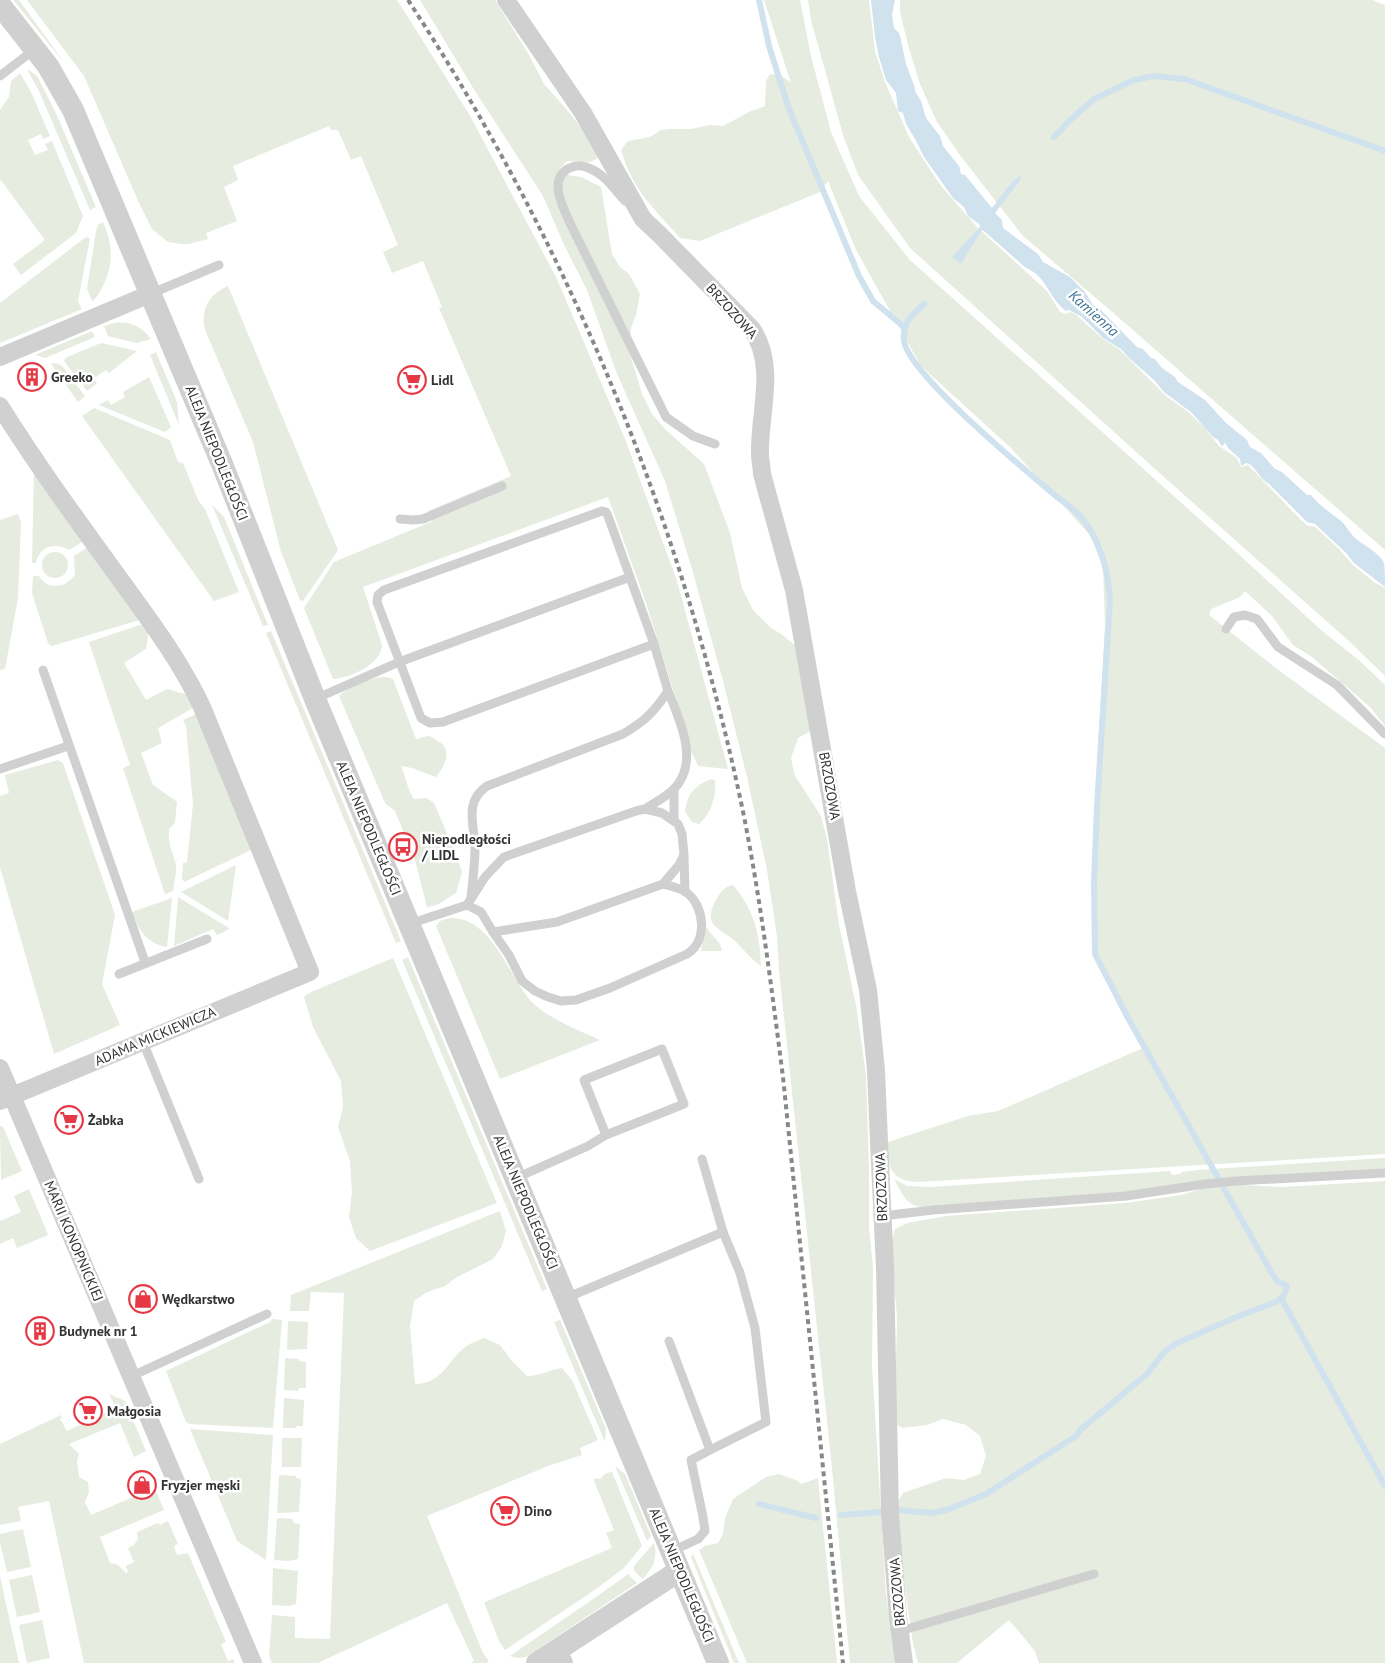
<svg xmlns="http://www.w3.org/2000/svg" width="1385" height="1663" viewBox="0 0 1385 1663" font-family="'PT Sans',sans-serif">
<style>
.green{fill:#e6ecdf}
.water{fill:#cfe2ee}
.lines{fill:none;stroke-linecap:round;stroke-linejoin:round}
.stream{stroke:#cfe2ee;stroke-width:6}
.service{stroke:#d0d0d0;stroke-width:9}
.minor{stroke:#d0d0d0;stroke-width:18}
.tertiary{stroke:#d0d0d0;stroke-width:22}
.rail{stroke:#888;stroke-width:4;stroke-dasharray:5 4;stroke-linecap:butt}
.labels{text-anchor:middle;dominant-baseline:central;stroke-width:5;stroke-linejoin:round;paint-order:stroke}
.street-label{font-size:14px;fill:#333;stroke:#fff}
.poi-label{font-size:14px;font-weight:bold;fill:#333;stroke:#fff;text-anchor:start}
.water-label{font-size:15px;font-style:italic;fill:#3f7597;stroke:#fff}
</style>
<rect width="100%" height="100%" fill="#fff"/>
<g class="green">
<path d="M14,0h5l47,65 -52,-64z"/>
<path d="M27,0h370l72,114 88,165 68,160 52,142 51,188 -30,-3 -7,-15 -9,-33 -36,-115 -38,-106 -245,90 19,58c0,19 -32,33 -49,34l-29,-71 30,-46 99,-41 -5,-10 83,-35 -72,-168 3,-1 -19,-46 -31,12 -9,-21 15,-7 -37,-89 -10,4 -13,-30h-7l-2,-4 -96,40 5,14 -14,7 13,34 -31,12 2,6 -19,5h-7l-14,-2 -16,-13 -13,-26 -55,-127z"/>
<path d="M420,0h75l34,55 15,29 24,27 25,31 5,16 -8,4 -23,-1 -7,7 8,7 13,2 20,10 11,67 8,13 9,7 11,20 -4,21 -5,13 -1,26 12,40 10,20 14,16 38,34 26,69 12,55 11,22 18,18 10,6 14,11 16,86 -13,7 -7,20 4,18 26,40 6,23 12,86 17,80 10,70 3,92v60l4,40 -1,99 14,228 10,69h-46l-18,-195 -53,-498 -2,-34 -10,-66 -20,-93 -24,-96 -31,-112 -27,-88 -48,-107 -30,-84 -23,-45 -21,-49 -68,-105z"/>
<path d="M764,0h36l11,56 20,76 28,64 51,64 323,289 88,81 39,31 25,24v41l-15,-19 -58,-50 -19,-12 -21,-29 -27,-25 -5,6 -29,12 -2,6 68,54 108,79v406l-467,28c-29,-2 -29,-15 -33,-39l83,-27 30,-5 145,-63 -47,-86 -3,-11 -1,-64 4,-105 9,-156 -2,-59 -13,-32 -80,-88 -89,-81 -65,-116 -28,-69 -8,11 -120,49 -20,-3c-17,-20 -37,-38 -49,-62 -4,-8 -7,-17 -10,-26l7,-9 22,-4 11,-7 9,-1h21l18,-4 14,1 26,-14 16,-6 1,-25 4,-7 12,2 9,7z"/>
<path d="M808,0h61l6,51 10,31 24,55 22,34 11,16 35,40 70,64 13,21 5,2 5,-2 5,2 28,25 17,11 47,47 20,14 17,16 15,19 18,12 4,9 7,-2 52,54 8,7h6l24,22 15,17 21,17 11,6v88l-35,-34 -195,-173 -245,-221 -52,-73 -15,-40 -32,-115z"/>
<path d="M900,0h472l13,5v545l-275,-240 -87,-74 -61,-78 -25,-36 -17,-38 -12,-39 -8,-33z"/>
<path d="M29,70l8,6 18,35 41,96 -6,3 -51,-119 -11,-20z"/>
<path d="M20,73l12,21 18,42 -7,3 -2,-5 -13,6 7,15 13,-5 -3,-6 7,-3 31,75 -7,17 -55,42 -8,-11 32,-24 -45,-61v-69l9,-13 2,-16z"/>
<path d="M103,222c10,23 11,43 -1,66 -3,5 -5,10 -10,13l-5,-12 9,-58 2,-6z"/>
<path d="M86,237l4,2 -12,62 4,8 -82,34v-40z"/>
<path d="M228,286l110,264 -35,51 -3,-1 -19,-48 -28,-110 -48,-112c-5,-20 4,-36 23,-44z"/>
<path d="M114,323c16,-2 27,3 37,16l-14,4 -29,-7 -4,-10z"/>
<path d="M92,331l3,6 -50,21 -10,-3z"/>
<path d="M101,343l36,8 -28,22 -3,-3 -12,8 3,5 -10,8 -23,-30 1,-3z"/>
<path d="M156,352l21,50 2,23 -29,-70z"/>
<path d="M56,363l6,3 23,30 -7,6 -27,-38z"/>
<path d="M149,377l22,50 -6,5 -66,-27 9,-5 3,5 14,-8 -2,-5z"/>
<path d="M94,408l76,32 8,22 5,1 16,39 6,7 34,83 -25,9 -132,-185z"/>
<path d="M34,472l48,70 -13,8c-13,-8 -30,-4 -33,13h-4z"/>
<path d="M212,505l12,12 44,108 -5,1z"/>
<path d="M18,514l3,9 -3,75 -13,71 -5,1v-150z"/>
<path d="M88,547l46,66 9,6 -91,27 -4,-3 -16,-50 1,-17h6c10,15 26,12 36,-1l-1,-19z"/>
<circle cx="55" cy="565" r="13"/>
<path d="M146,623l2,13 -2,13 -22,14 22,37 21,-11 25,7 6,9 -40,23 4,15 -21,10 12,32 24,17 -2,21 -6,6c-1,14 2,20 6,32 3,8 -1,21 -2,30l-8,3 -42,-126 7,-3 -41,-123z"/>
<path d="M271,631l130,310 -5,2 -130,-310z"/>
<path d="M386,677l7,2 23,60c4,0 8,-3 12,-3 3,0 8,4 11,6 14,7 5,26 -3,35 -12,-4 -23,-10 -35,-11 5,11 6,23 13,33l13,-1 7,5 22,52 6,17 -6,21 -19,12 -10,2 -12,-47 -20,-49 -10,-8 -46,-107c12,-11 31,-19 47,-19z"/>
<path d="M198,713l53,137 -67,32 -2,-4 1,-15 4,-1 6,-58 -7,-78 -3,-6z"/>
<path d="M58,760l5,3 52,152 -13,69 18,41 -66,29 -54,-187v-71l9,-3 -4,-18z"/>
<path d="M711,779l4,1c2,15 -4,34 -16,44l-7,-2 -7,-10c2,-18 9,-26 26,-33z"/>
<path d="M236,865l-8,56 -47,-29z"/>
<path d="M733,885c21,25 27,48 28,81 -10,-7 -15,-14 -23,-22 -14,-16 -38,-15 -22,-44 4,-7 9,-14 17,-15z"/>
<path d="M178,897l51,31 -1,2 -11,5 -4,-6 -39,17z"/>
<path d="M172,898l-5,49c-21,-4 -28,-16 -35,-35z"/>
<path d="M449,918c43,-2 59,58 83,84 14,15 48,29 68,38l-100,39 -64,-153 4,-5z"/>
<path d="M705,926l15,18 2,7h-21z"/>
<path d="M408,957l139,332 -5,2 -140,-331z"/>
<path d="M393,958l104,245 -127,48 -14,-13 -7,-21 3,-25 -2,-31 -12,-34 5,-20 -2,-26 -28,-54 -9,-30 7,-5z"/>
<path d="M0,1126l3,1 19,44 -21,9z"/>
<path d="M1385,1158v12l-169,8 -32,7 -73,9 -185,13c-21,0 -23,-13 -32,-28l13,7 24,1 239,-16 2,4 8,-1 2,-2 15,-2z"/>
<path d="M1385,1181v482h-346l-4,-12 -26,-31 -52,43h-39l-5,-20 -15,-103 -1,-37 6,-10 43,-15 18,2 16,-6 6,-18 -6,-20 -14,-11 -23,-6 -16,6 -25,3 -7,-5c-2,-34 2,-68 2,-101 0,-31 -11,-63 -2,-93l12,-6 39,-7 180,-13 56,-8 25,-8 33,-2 43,2z"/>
<path d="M29,1189l19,46 -31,13 -4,-10 -13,6v-23l21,-9 -7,-16z"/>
<path d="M500,1211l6,20 -4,15 -9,13 -36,18 -12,9 -18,6 -13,9 -4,25 5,58c29,0 33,-26 53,-39 5,-3 11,-5 16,-7l16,7 12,16 15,15c13,0 22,-6 35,-8l10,12 26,60 -18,8 2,7 -34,11 -121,50 56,137 6,8 -3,2h-15l3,-2 -27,-58 -129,60h-46l-3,-8 3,-40 23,2v21l35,1 14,-346 -33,-1 -2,19h-19l1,-16z"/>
<path d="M272,1319l10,1 -9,108 -83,-4 -4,-2 -20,-51 104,-49z"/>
<path d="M560,1320l46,109 -1,13 -51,-120z"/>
<path d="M288,1321l20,1 -1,27 -20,1z"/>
<path d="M285,1358l14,1v2l7,1v26h-7l-1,3 -14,-1z"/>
<path d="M109,1394l16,7 21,50 -12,6 -14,-34 -51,21 10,10 -2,7 2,16 9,5 1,10 -4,10 6,13 61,-26 -2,-6 2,-2 12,29 -64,27 10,26 8,2 8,8 2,-1 -2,-6 8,-4 -6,-14 6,-3 4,-6 -1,-7 21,-9 2,2 8,-4 10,23 -4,2 3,9 11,-2 38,89 -5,2 7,17 5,-2 2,4h-151l-35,-162 -31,6 3,14 -21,4v-81l61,-29 1,3 -2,1 7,12 49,-23z"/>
<path d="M284,1398l20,2 -1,26h-7v2h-13z"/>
<path d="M190,1429l83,6 -7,125 -29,-19z"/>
<path d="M282,1438h20l-1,29h-19z"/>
<path d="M615,1466l10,8 26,62 -4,5z"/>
<path d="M612,1472l30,74 -18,22 -28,21 -91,61 -6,-9 -14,-36v-3l127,-54 -6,-15 8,-3 -20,-49v-3l6,1 6,-6z"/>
<path d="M779,1474l19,7 3,3 17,-6 19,185h-90l-48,-113 6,-4 13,-3 5,-9 2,-16 8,-19 33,-22z"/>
<path d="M279,1475l17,1v2l5,1 -2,33 -22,1z"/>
<path d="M277,1518l16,1v4l7,1 -2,35 -9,2 -15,-1z"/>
<path d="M23,1529l8,38 -24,5 -7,-30v-8z"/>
<path d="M654,1543c4,16 -1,24 -11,36l-9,-8v-5z"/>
<path d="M693,1554l46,109h-5l-43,-106z"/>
<path d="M273,1568l25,3 -2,33 -7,2 -17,-1z"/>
<path d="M628,1574l9,9 -111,74 -8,1 -8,-2 89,-61z"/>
<path d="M32,1575l8,37 -23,5 -8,-37z"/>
<path d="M0,1576l19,87h-19z"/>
<path d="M42,1620l8,38 -23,5 -8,-38z"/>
</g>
<path class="water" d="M871,0h24l-3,15 2,13 5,5 2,7 5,24 9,24v3l6,10 5,17 14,18 3,10 16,20 2,8 4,1 27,33 19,-25 9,-8 1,2 -2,5 -24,31 7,7 1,8 35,26 5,8 27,15 15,15 8,13 7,4 37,38 6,2 8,9 4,1 7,9 13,9 3,5 27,18 21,23 21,17 3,7 11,6 14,16 7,3 25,23h4c7,9 19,18 29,25 6,5 9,12 15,18 8,7 25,15 29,25 1,7 1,17 1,24l-31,-24 -8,-10 -31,-29 -8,-2 -39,-39c-9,-4 -12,-18 -22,-20l-5,3 -1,-7 -12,-11 -2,-4 -2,-1 -1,3 -2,-1 -3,-5 -5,-3 -21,-24 -28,-21 -9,-11 -27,-24 -6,-7 -19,-12 -21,-21 -13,-7 -3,1c-16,-11 -20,-36 -40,-43l-42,-37 -2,-1 -21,34 -9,-7 28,-30 -1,-3 -11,-8 -4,-9 -11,-9 -29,-41 -9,-18 -9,-15 -3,-11 -5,-2 -2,-18 -10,-13 -7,-23 -4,-20z"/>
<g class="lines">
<g class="stream">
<path d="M759,0l10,46 20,63 70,167 14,25 31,26"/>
<path d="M1054,137l15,-16 25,-22 40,-19 20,-4 31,3 200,72"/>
<path d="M1281,1298l104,188"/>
<path d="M759,1504l57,14"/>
<path d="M899,1510l32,3 16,-3 39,-16 90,-58 4,-6 67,-56 18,-23 12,-8 62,-27 37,-14 7,-5 4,-11 -10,-5 -7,-11 -142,-252 -33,-64 -1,-72 3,-75 13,-207c-2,-30 -9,-60 -30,-84 -8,-9 -20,-16 -29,-24 -29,-25 -142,-118 -147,-151 -2,-18 8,-26 20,-37"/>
<path d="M841,1515l40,-3"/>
</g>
<g class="service">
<path d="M0,76l35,-27"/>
<path d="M625,201c-10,-11 -20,-26 -34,-32 -15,-8 -33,0 -33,18 0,12 7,24 11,34l97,196 27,19 22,8"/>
<path d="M150,294l69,-29"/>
<path d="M602,511l4,1 2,4 46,128 -211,78 -13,1 -9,-5 -44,-116 1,-7 6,-5z"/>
<path d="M400,519l13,1 10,-1 79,-33"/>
<path d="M1226,629l8,-12 11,-2 12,4 21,28 59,38 48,49"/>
<path d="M43,670l102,292"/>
<path d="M315,699l84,-37 231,-85"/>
<path d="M0,769l68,-23"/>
<path d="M645,809c9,-6 21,-12 29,-20 26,-27 6,-68 -6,-98"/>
<path d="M674,820v-31"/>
<path d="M684,857l1,35"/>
<path d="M471,897c2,-17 4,-34 4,-51 -1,-23 -11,-44 12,-60l136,-52c22,-13 31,-22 45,-43l-14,-47"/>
<path d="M409,924l58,-19 14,7 12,20 64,-10 106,-38 16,-19 5,-10 -2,-21 -4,-10 -16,-11 -17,-4 -9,2 -132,46 -19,20 -18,28"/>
<path d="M493,932l16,23 13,26 13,10 13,6 13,4 15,-1 34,-12 77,-34c21,-13 18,-48 -1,-62 -6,-4 -16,-6 -23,-8"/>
<path d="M119,974l88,-35"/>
<path d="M143,1042l56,137"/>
<path d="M702,1159l21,73"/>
<path d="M516,1178l72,-32 18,-11 78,-31 -22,-55 -78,31 22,55"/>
<path d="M882,1216l51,-6 193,-14 79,-12 31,-3 149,-8"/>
<path d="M566,1298l157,-66 17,41 15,55 11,94 -56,28 -41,-109"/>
<path d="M132,1376l135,-62"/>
<path d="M672,1551l26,-12 7,-8 -2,-14 -12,-57 19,-10"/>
<path d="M900,1631l194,-57"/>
</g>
<g class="minor">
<path d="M506,0l77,113 60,106 17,16 92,94c25,38 7,83 8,125 0,7 2,13 2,20l32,116 53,301 21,99 8,80 3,72 6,125 5,248 8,102 6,46"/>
<path d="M0,357l150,-63"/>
<path d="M0,406c38,61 80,118 122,176 29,40 59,80 80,125l108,265 -310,129"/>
<path d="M0,1068l253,595"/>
<path d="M558,1649l6,14"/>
</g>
<g class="tertiary">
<path d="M0,5l48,61 25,44 149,354 93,235 403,964"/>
<path d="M537,1663l142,-92"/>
</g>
<path class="rail" d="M408,0c160,244 272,516 333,802 19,91 30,183 42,275l60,586"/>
</g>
<defs>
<symbol id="building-ring" viewBox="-11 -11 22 22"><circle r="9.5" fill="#fff" stroke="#e63946" stroke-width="1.5"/><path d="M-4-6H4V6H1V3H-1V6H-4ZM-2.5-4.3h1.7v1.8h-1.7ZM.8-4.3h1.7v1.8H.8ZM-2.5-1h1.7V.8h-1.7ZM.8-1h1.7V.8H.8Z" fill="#e63946"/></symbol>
<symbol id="supermarket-ring" viewBox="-11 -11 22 22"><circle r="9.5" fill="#fff" stroke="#e63946" stroke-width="1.5"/><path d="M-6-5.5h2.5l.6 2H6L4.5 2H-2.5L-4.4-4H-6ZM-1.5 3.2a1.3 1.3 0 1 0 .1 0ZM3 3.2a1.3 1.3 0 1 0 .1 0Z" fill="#e63946"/></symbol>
<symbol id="bus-ring" viewBox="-11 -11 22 22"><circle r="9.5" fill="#fff" stroke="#e63946" stroke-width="1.5"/><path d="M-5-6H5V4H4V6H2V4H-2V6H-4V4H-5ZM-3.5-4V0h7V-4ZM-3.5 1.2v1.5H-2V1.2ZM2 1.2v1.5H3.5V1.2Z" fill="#e63946"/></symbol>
<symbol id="shop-ring" viewBox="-11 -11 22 22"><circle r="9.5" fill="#fff" stroke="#e63946" stroke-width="1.5"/><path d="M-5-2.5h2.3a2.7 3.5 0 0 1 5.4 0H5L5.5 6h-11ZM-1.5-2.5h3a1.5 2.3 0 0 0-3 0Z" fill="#e63946"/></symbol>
</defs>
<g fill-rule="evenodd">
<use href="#building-ring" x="16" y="361" width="32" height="32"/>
<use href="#supermarket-ring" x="396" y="364" width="32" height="32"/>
<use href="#bus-ring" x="387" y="831" width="32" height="32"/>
<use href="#supermarket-ring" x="53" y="1104" width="32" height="32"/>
<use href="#shop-ring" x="127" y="1283" width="32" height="32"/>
<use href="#building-ring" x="24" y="1315" width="32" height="32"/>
<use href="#supermarket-ring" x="72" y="1395" width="32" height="32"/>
<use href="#shop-ring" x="126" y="1469" width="32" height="32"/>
<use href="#supermarket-ring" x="489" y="1495" width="32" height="32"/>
</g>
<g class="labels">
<g class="street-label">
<text transform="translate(732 311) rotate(48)">BRZOZOWA</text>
<text transform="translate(217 453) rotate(68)">ALEJA NIEPODLEGŁOŚCI</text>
<text transform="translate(830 786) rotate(80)">BRZOZOWA</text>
<text transform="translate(369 828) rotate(67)">ALEJA NIEPODLEGŁOŚCI</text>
<text transform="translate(155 1036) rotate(-23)">ADAMA MICKIEWICZA</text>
<text transform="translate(881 1187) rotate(-92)">BRZOZOWA</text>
<text transform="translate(526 1202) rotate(67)">ALEJA NIEPODLEGŁOŚCI</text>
<text transform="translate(74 1241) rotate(67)">MARII KONOPNICKIEJ</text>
<text transform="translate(682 1575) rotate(67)">ALEJA NIEPODLEGŁOŚCI</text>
<text transform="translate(897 1592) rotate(-95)">BRZOZOWA</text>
</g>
<g class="poi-label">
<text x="51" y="377">Greeko</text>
<text x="431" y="380">Lidl</text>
<text x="422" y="839">Niepodległości<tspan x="422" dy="16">/ LIDL</tspan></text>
<text x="88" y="1120">Żabka</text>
<text x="162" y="1299">Wędkarstwo</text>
<text x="59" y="1331">Budynek nr 1</text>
<text x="107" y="1411">Małgosia</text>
<text x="161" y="1485">Fryzjer męski</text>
<text x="524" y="1511">Dino</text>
</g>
<g class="water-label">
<text transform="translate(1094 313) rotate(42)">Kamienna</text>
</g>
</g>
</svg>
